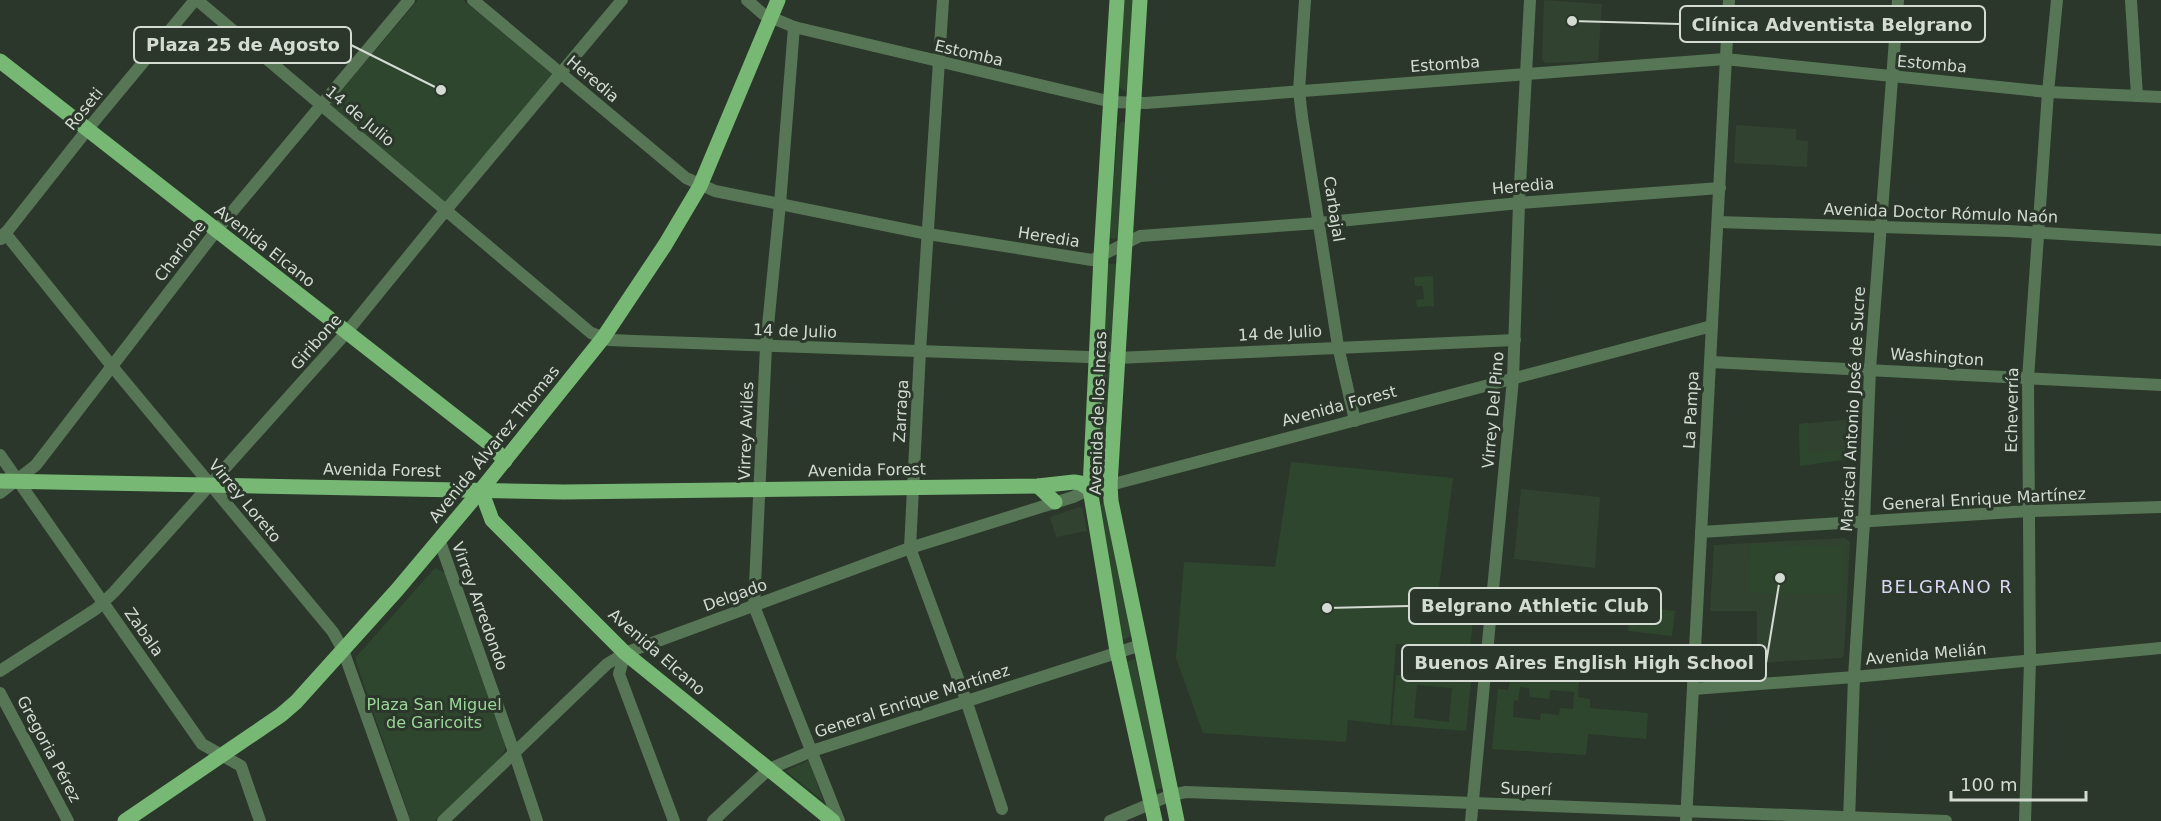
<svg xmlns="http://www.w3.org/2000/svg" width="2161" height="821" viewBox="0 0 2161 821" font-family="'DejaVu Sans',sans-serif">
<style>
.built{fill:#314230}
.green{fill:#2f462e;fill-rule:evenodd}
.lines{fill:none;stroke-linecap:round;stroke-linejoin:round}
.minor{stroke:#577656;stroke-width:12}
.major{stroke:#77b875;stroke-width:15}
.labels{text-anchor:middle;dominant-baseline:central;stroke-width:6;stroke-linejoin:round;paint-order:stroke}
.street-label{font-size:16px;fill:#d3dbd3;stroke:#2b372a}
.park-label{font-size:16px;fill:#9ad698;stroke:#2b372a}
.neighbourhood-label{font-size:18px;letter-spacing:1.5px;fill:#dad6f4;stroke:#2b372a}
.leader{fill:none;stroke:#d3dbd3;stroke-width:2}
.callout-dot{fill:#d3dbd3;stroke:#2b372a;stroke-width:2}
.callout{fill:#2b372a;stroke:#d3dbd3;stroke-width:2}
.callout-label{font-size:18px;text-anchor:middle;font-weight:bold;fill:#d3dbd3}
</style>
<rect width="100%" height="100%" fill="#2b372a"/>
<g class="built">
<path d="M1544,0l58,4 -4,57 -52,2 -4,-3z"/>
<path d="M1736,125l60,4v11l12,1 -1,26 -73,-4z"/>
<path d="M1855,419v39l-55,8 -1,-42z"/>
<path d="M1521,489l79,8 -5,71 -81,-9z"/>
<path d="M1080,507l3,2 4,22 -31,6 -6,-20z"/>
<path d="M1845,538l5,4 -6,113 -3,3 -84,5v-52h-47l4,-66z"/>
</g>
<g class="green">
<path d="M418,0h45l90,74 -109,129 -115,-98z"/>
<path d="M1124,0h10l-4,90 -6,1 -5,-4z"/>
<path d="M1121,122l6,1 -7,114 -6,2 -5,-2 9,-109z"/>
<path d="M1106,264h14l-7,86 -13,-2z"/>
<path d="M1433,276l1,30 -17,1 -1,-7 8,-1 -1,-13h-8l-1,-9z"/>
<path d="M1108,366l4,3 -7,102 -3,1 -5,-3 5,-99z"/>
<path d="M1808,423l1,29 38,-3v10l-47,7 -1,-42z"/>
<path d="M1291,462l162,16 -14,109 37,3 -6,59 -74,-5 -6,81 -42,-5 -2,22 -143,-9 -27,-75 8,-96 91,5z"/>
<path d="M1103,503h3l25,133 -6,3 -6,-2 -21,-130z"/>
<path d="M1750,544l94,2 -1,48 -94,-1z"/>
<path d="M435,568l13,6 18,60 40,111c-1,17 -56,62 -71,76h-24l-55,-159v-5z"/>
<path d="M1631,605l44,6 -3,25 -44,-5z"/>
<path d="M1135,659l28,129 -9,2 -27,-128z"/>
<path d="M1512,674l67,7 -1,16 12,2v9l58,5 -2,26 -58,-5 -2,21 -94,-6 6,-60 10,1zM1520,687l9,1 1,13v-4l19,2 1,-9 24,2 -1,17 -13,-1 -1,7 -18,-2 -1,7 -27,-3 1,-17 4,1z"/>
<path d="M1396,675l75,7 -5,49 -74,-6zM1417,685l35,3 -3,34 -35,-4z"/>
<path d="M809,760l14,41 -37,-30z"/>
</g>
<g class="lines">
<g class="minor">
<path d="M197,0l394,333 19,7 24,1 483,17 398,-18"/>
<path d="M473,0l213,178 29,13 213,43 164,26 48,-24 179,-13 200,-20 201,-15"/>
<path d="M747,0l16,14 31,13 318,75 34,1 579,-44 323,33 113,5"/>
<path d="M943,0l-23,351 -10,197 56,152 36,109"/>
<path d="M1305,0l-6,91 3,26 36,229 17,75"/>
<path d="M2131,0l6,96"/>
<path d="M794,27l-14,177 -14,142 -12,260 85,215"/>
<path d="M1719,222l290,9 152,9"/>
<path d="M5,233l106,132 222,267 10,18 61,171"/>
<path d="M1,239l86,-109 108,-130"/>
<path d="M1711,362l450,23"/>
<path d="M0,455l202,289 39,22 19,55"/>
<path d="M1110,485l602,-159"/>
<path d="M0,493l36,-28 180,-234 193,-231"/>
<path d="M1701,532l327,-21 133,-4"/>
<path d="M439,539l75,213 23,69"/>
<path d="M625,653l-6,21 55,147"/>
<path d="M0,671l96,-62 18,-17 232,-259 100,-123 176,-210"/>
<path d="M1693,689l161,-12 307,-29"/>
<path d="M0,693l68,128"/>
<path d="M443,821l164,-157 18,-11 285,-105 163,-51 17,-8"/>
<path d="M713,821l56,-52 43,-18 329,-106"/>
<path d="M1110,821l61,-26 15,-3 760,29"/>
<path d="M1471,821l42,-442 6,-176 11,-203"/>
<path d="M1686,821l43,-821"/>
<path d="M1849,821l5,-144 10,-155 6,-153 28,-369"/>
<path d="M2025,821l5,-160 -2,-282 20,-287 9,-92"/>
</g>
<g class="major">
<path d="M1117,0l-16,256 -11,233 27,162 38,170"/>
<path d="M1140,0l-30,485 1,16 66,320"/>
<path d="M0,61l490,383 15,17"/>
<path d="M0,481l564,11 474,-6 36,-4 6,1 10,6 20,-4"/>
<path d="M1038,486l17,16"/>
<path d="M481,490l11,30 133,133 208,168"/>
<path d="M125,821l156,-106 15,-13 101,-112 84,-100 122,-152 62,-93 35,-59 78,-186"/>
</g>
</g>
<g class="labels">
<g class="street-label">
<text transform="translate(969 53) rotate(13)">Estomba</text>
<text transform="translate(1445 64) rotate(-4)">Estomba</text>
<text transform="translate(1932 64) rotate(5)">Estomba</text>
<text transform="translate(593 79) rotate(40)">Heredia</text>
<text transform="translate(84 109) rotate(-51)">Roseti</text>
<text transform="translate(360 116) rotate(40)">14 de Julio</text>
<text transform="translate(1523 186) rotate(-5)">Heredia</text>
<text transform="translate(1334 209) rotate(81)">Carbajal</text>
<text transform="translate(1941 213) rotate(2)">Avenida Doctor Rómulo Naón</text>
<text transform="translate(1049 237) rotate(9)">Heredia</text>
<text transform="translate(265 246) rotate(38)">Avenida Elcano</text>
<text transform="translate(180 251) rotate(-52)">Charlone</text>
<text transform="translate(795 331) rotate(2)">14 de Julio</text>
<text transform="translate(1280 333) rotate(-3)">14 de Julio</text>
<text transform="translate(316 342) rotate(-49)">Giribone</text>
<text transform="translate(1937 357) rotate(4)">Washington</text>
<text transform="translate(1339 406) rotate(-15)">Avenida Forest</text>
<text transform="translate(1853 409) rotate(-87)">Mariscal Antonio José de Sucre</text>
<text transform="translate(1493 410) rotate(-85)">Virrey Del Pino</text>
<text transform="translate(1691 410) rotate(-87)">La Pampa</text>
<text transform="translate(2012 410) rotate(-89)">Echeverría</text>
<text transform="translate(901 411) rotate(-87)">Zarraga</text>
<text transform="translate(1098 413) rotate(-88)">Avenida de los Incas</text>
<text transform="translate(746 431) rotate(-88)">Virrey Avilés</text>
<text transform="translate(494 444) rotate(-51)">Avenida Álvarez Thomas</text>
<text transform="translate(382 470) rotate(1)">Avenida Forest</text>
<text transform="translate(867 470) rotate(-1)">Avenida Forest</text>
<text transform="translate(1984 499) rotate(-3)">General Enrique Martínez</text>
<text transform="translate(245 501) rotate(50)">Virrey Loreto</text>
<text transform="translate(735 595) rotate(-20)">Delgado</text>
<text transform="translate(480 606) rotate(70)">Virrey Arredondo</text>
<text transform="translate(144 632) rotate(55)">Zabala</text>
<text transform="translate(657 652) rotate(41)">Avenida Elcano</text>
<text transform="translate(1926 654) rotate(-5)">Avenida Melián</text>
<text transform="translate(912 701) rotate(-18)">General Enrique Martínez</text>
<text transform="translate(49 749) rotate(62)">Gregoria Pérez</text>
<text transform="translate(1526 789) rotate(2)">Superí</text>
</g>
<g class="park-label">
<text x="434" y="704">Plaza San Miguel<tspan x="434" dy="18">de Garicoits</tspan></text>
</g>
<g class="neighbourhood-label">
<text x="1947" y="586">BELGRANO R</text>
</g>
</g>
<path class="leader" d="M1572 21L1680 24M441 90L351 45M1327 608L1409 606M1780 578L1766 663"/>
<g class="callout-dot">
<circle cx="1572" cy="21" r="6"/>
<circle cx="441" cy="90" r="6"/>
<circle cx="1327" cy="608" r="6"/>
<circle cx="1780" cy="578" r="6"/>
</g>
<g class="callout">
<rect x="1680" y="6" width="305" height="36" rx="6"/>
<rect x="134" y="27" width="217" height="36" rx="6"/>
<rect x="1409" y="588" width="252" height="36" rx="6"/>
<rect x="1402" y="645" width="364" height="36" rx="6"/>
</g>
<g class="callout-label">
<text x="1832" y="31">Clínica Adventista Belgrano</text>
<text x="243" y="51">Plaza 25 de Agosto</text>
<text x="1535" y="612">Belgrano Athletic Club</text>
<text x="1584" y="669">Buenos Aires English High School</text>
</g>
<path d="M1951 791v9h135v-9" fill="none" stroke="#d3dbd3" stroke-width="3"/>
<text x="1960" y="791" font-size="18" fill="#d3dbd3" stroke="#2b372a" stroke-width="4.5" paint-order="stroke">100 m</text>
</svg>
